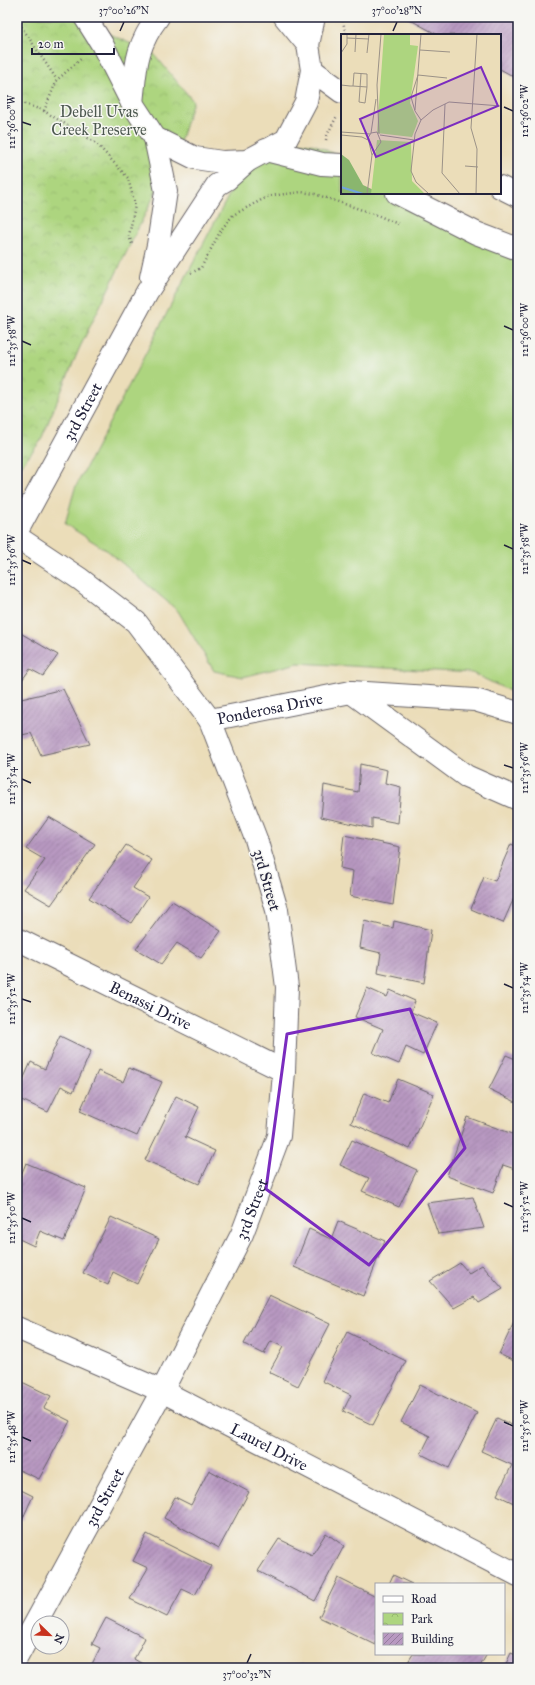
<svg xmlns="http://www.w3.org/2000/svg" width="535" height="1685" viewBox="0 0 535 1685" font-family="'IM FELL Great Primer',serif">
<style>
.grass{fill:#add57f;stroke:#687c5d}
.park{fill:url(#park-crowns);stroke:#687c5d}
.building{fill:url(#building-hatch)}
.lines{fill:none;stroke-linecap:round;stroke-linejoin:round}
.street-casing{stroke:#686367;stroke-width:24}
.secondary-casing{stroke:#686367;stroke-width:24}
.path{stroke:#686367;stroke-width:2.5;stroke-dasharray:1 3;stroke-linecap:butt}
.street{stroke:#fff;stroke-width:22}
.secondary{stroke:#fff;stroke-width:22}
.marked{fill:none;stroke:#7b2cbf;stroke-width:3;stroke-linejoin:round}
.ticks{fill:none;stroke:#22223b;stroke-width:1.5}
.labels{text-anchor:middle;dominant-baseline:central;stroke-width:3;stroke-linejoin:round;paint-order:stroke}
.park-label{font-size:16px;fill:#4c584f;stroke:#f6f6f2}
.street-label{font-size:16px;fill:#22223b;stroke:#f6f6f2}
.inset-river{fill:none;stroke:#71a5dd;stroke-width:2}
.inset-road{fill:none;stroke:#9b9287;stroke-width:1}
.view{fill:#7b2cbf;fill-opacity:0.15;stroke:#7b2cbf;stroke-width:2}
.inset-edge{fill:none;stroke:#22223b;stroke-width:2}
.neatline{fill:none;stroke:#22223b;stroke-width:1.5}
.ticks-label{font-size:10px;text-anchor:middle;fill:#22223b}
</style>
<defs>
<pattern id="park-crowns" width="20" height="18" patternUnits="userSpaceOnUse"><rect width="20" height="18" fill="#add57f"/><path d="M2 6a3 3 0 1 1 6 0M12 15a3 3 0 1 1 6 0" fill="none" stroke="#95b76f"/></pattern>
<pattern id="building-hatch" width="6" height="6" patternUnits="userSpaceOnUse"><rect width="6" height="6" fill="#b899c1"/><path d="M-1 1l2-2M0 6l6-6M5 7l2-2" fill="none" stroke="#957c9e"/></pattern>
</defs>
<rect width="100%" height="100%" fill="#f6f6f2"/>
<filter id="ink" filterUnits="userSpaceOnUse"><feTurbulence type="fractalNoise" baseFrequency=".025" numOctaves="2"/><feDisplacementMap in="SourceGraphic" scale="8" xChannelSelector="R" yChannelSelector="G"/><feConvolveMatrix kernelMatrix="1 2 1 2 8 2 1 2 1" color-interpolation-filters="sRGB"/></filter>
<filter id="wash" filterUnits="userSpaceOnUse"><feTurbulence type="fractalNoise" baseFrequency=".012" numOctaves="4" result="noise"/><feDisplacementMap in="SourceGraphic" scale="16" xChannelSelector="R" yChannelSelector="G"/><feGaussianBlur stdDeviation="0.9" result="paint"/><feColorMatrix in="noise" values="0 0 0 0 0 0 0 0 0 0 0 0 0 0 0 0 0 1.4 0 .05"/><feComposite in="paint" operator="in"/></filter>
<g filter="url(#wash)">
<rect width="100%" height="100%" fill="#ebddb9"/>
<path class="grass" d="M286,140l30,5 26,13v35h67l109,56v446l-46,-22 -174,-10 -55,14 -29,-6 -36,-60 -70,-60 -43,-27 10,-36 177,-337z"/>
<path class="park" d="M17,17h57l15,8 65,29 39,47 -14,44 -100,204 -39,93 -23,28z"/>
<g id="blocks">
<g class="building">
<path d="M405,17h113v62l-18,-10v-34h-62z"/>
<path d="M17,631l41,24 -15,21 -13,-7 -10,14 -3,-2z"/>
<path d="M63,689l27,55 -49,11 -10,-22 -14,3v-36z"/>
<path d="M360,764l27,6 -2,13 16,4 -3,36 -26,-5v10l-51,-11 3,-32 34,7z"/>
<path d="M49,817l46,27 -44,61 -27,-16 21,-29 -19,-11z"/>
<path d="M344,835l56,12 -7,58 -43,-9 3,-25 -13,-3z"/>
<path d="M511,844l7,3v53l-4,-2 -11,25 -32,-14 13,-32 11,4z"/>
<path d="M126,845l26,15 -19,28 15,9 -17,26 -42,-25z"/>
<path d="M172,901l49,30 -20,27 -24,-15 -16,21 -25,-15z"/>
<path d="M364,921l29,7 1,-7 37,9 -7,53 -46,-10 3,-20 -21,-5z"/>
<path d="M367,988l20,9 3,-7 25,11 -4,11 26,11 -14,32 -17,-8 -7,17 -26,-11 10,-24 -28,-12z"/>
<path d="M60,1036l31,15 -18,41 -12,-6 -13,26 -31,-14v-5l14,-31 14,7z"/>
<path d="M506,1055l12,5v43l-29,-14z"/>
<path d="M129,1068l33,14 -25,54 -57,-25 18,-40 25,11z"/>
<path d="M398,1079l36,15 -24,55 -59,-26 13,-30 24,10z"/>
<path d="M176,1096l23,11 -14,30 30,14 -16,33 -54,-24z"/>
<path d="M467,1117l51,19v34l-15,-5 -10,28 -46,-17z"/>
<path d="M352,1140l65,30 -18,37 -37,-16 7,-13 -29,-13z"/>
<path d="M26,1163l60,25 -22,53 -24,-10 -6,15 -17,-8v-53z"/>
<path d="M473,1197l11,31 -46,6 -11,-31z"/>
<path d="M111,1217l48,22 -22,45 -24,-12 -5,13 -25,-12z"/>
<path d="M338,1221l47,20 -22,55 -69,-29 15,-38 22,10z"/>
<path d="M460,1263l9,10 13,-8 21,24 -24,14 -5,-6 -20,11 -24,-27z"/>
<path d="M269,1295l61,29 -32,62 -29,-14 14,-25 -12,-6 -7,13 -20,-10z"/>
<path d="M518,1314v49l-19,-9z"/>
<path d="M347,1332l59,29 -33,64 -30,-14 8,-16 -29,-14z"/>
<path d="M20,1381l31,15 -7,12 26,13 -31,58 -22,-10v-82z"/>
<path d="M420,1385l57,28 -28,55 -28,-14 9,-18 -29,-14z"/>
<path d="M497,1418l21,10v77l-21,-10 15,-30 -31,-14z"/>
<path d="M209,1470l40,22 -30,56 -55,-30 11,-21 16,8z"/>
<path d="M17,1488l16,8 -11,24 -5,-2z"/>
<path d="M326,1533l18,13 -29,55 -57,-30 21,-32 33,16z"/>
<path d="M147,1534l64,32 -16,29 -13,-6 -15,28 -37,-18 18,-31 -15,-7z"/>
<path d="M393,1575l19,9h-23z"/>
<path d="M338,1578l38,19v48l-57,-28z"/>
<path d="M106,1618l39,20 -11,21 15,9h-59l10,-20 -8,-4z"/>
<path d="M511,1653l7,3v12h-14z"/>
<path d="M413,1654h74l-8,14h-60l-11,-6z"/>
<path d="M303,1664l1,4h-16v-1z"/>
</g>
</g>
</g>
<g filter="url(#ink)">
<use href="#blocks" fill-opacity="0" stroke="#686367" stroke-width="1"/>
<g class="lines">
<defs>
<g id="street">
<path d="M308,45l6,-28"/>
<path d="M151,277l7,-32 8,-54 -11,-53"/>
<path id="s1" d="M17,531l130,-239 70,-107 10,-6 20,-18"/>
<path id="s2" d="M17,537l63,42 56,43 74,98 141,-28 124,8 43,13"/>
<path d="M351,692l115,84 52,23"/>
<path id="s3" d="M17,939l267,132"/>
<path id="s4" d="M17,1328l145,63 356,184"/>
</g>
<g id="secondary">
<path d="M85,17l17,27 30,59 23,35 40,20 27,4 25,-1 39,-21 20,-38 6,-32 -4,-25 -23,-28"/>
<path d="M312,70l30,22"/>
<path d="M132,103c4,-35 3,-56 26,-86"/>
<path d="M266,150l56,14 20,1"/>
<path d="M500,187l18,9"/>
<path d="M397,193l79,40 42,16"/>
<path id="s5" d="M17,1657l145,-266 80,-157 37,-98 5,-65 3,-84 -10,-77 -21,-71 -46,-119"/>
</g>
</defs>
<use href="#street" class="street-casing"/>
<use href="#secondary" class="secondary-casing"/>
<g class="path">
<path d="M342,17l4,18"/>
<path d="M17,20l40,60"/>
<path d="M17,101l27,10 52,32 32,35 7,27 -6,31 3,8"/>
<path d="M44,111l13,-31 25,-22"/>
<path d="M326,140l1,-5 10,-19"/>
<path d="M191,273l10,-5 20,-38 12,-15 36,-19 32,-4 14,2 62,21 21,9"/>
</g>
<use href="#street" class="street"/>
<use href="#secondary" class="secondary"/>
</g>
</g>
<path class="marked" d="M410,1009l55,139 -96,117 -103,-76 21,-155z"/>
<path class="ticks" d="M120,31l4,-9M393,31l4,-9M504,107l9,4M22,122l9,3M504,326l9,4M22,341l9,4M504,545l9,4M22,560l9,4M504,765l9,3M22,779l9,4M504,984l9,4M22,999l9,3M504,1203l9,4M22,1218l9,4M504,1422l9,4M22,1437l9,4M247,1663l4,-9"/>
<g class="labels">
<g class="park-label">
<text x="99" y="111">Debell Uvas<tspan x="99" dy="18">Creek Preserve</tspan></text>
</g>
<g class="street-label">
<text stroke="none"><textPath href="#s1" startOffset="136">3rd Street</textPath></text>
<text stroke="none"><textPath href="#s2" startOffset="330">Ponderosa Drive</textPath></text>
<text transform="translate(267 880) rotate(74)">3rd Street</text>
<text stroke="none"><textPath href="#s3" startOffset="149">Benassi Drive</textPath></text>
<text stroke="none"><textPath href="#s5" startOffset="506">3rd Street</textPath></text>
<text stroke="none"><textPath href="#s4" startOffset="279">Laurel Drive</textPath></text>
<text stroke="none"><textPath href="#s5" startOffset="182">3rd Street</textPath></text>
</g>
</g>
<g transform="translate(341 34)">
<rect width="160" height="160" fill="#ebddb9"/>
<path d="M43,0h26v11l8,1 -8,57 8,18 -6,16 -35,-4z" fill="#add57f"/>
<path d="M0,120l8,6 14,25 19,9h-41z" fill="#8ab66e"/>
<path d="M36,106l34,2 1,39 13,13h-54z" fill="#add57f"/>
<path class="inset-river" d="M0,153l22,7"/>
<path class="inset-road" d="M6,4l22,1M79,16l30,2M14,18l1,-18M0,19l6,-9v-10M26,19l2,-19M20,40l-2,28 6,1 2,-16M77,41l-7,22 4,14 6,9 -6,14 -4,37 5,11 13,12M77,41l29,3M0,51l9,1h3l14,1v-13l-13,-1 -1,13M104,70l-3,69 18,21M74,76l6,-76M80,86l12,-10 16,-8 52,4M0,98l29,2M30,99l5,-34M38,100l-2,-49 4,-51M0,101l21,2 6,3M39,101l34,5M124,132l13,1M26,160l5,-39 -4,-17 3,-5 6,-1 4,10 -9,13M135,160l1,-45 -6,-21 6,-94"/>
<path class="view" d="M140,33l17,39 -122,51 -16,-38z"/>
<rect width="160" height="160" class="inset-edge"/>
</g>
<rect width="535" height="1685" fill="none" stroke="#f6f6f2" stroke-width="44"/>
<rect x="375" y="1583" width="130" height="72" fill="#f6f6f2" stroke="#a1a1a9"/>
<rect x="383" y="1596" width="20" height="6" fill="#ffffff" stroke="#a1a1a9"/>
<text x="411" y="1603" font-size="12" fill="#22223b">Road</text>
<rect x="383" y="1613" width="20" height="12" fill="url(#park-crowns)" stroke="#a1a1a9"/>
<text x="411" y="1623" font-size="12" fill="#22223b">Park</text>
<rect x="383" y="1633" width="20" height="12" fill="url(#building-hatch)" stroke="#a1a1a9"/>
<text x="411" y="1643" font-size="12" fill="#22223b">Building</text>
<g transform="translate(50 1635) rotate(113)"><circle r="19" fill="#f6f6f2" stroke="#a1a1a9"/>
<path d="M0-3L7 15L0 10L-7 15Z" fill="#c8321e"/>
<text y="-6" font-size="11" font-weight="bold" text-anchor="middle" fill="#22223b">N</text>
</g>
<path d="M32 48v6h82v-6" fill="none" stroke="#22223b" stroke-width="2"/>
<text x="38" y="48" font-size="12" fill="#22223b" stroke="#f6f6f2" stroke-width="3" paint-order="stroke">20 m</text>
<rect x="22" y="22" width="491" height="1641" class="neatline"/>
<g class="ticks-label">
<text x="124" y="14">37°00'26"N</text>
<text x="397" y="14">37°00'28"N</text>
<text transform="translate(524 111) rotate(-90)" y="4">121°36'02"W</text>
<text transform="translate(11 122) rotate(-90)" y="4">121°36'00"W</text>
<text transform="translate(524 330) rotate(-90)" y="4">121°36'00"W</text>
<text transform="translate(11 341) rotate(-90)" y="4">121°35'58"W</text>
<text transform="translate(524 549) rotate(-90)" y="4">121°35'58"W</text>
<text transform="translate(11 560) rotate(-90)" y="4">121°35'56"W</text>
<text transform="translate(524 768) rotate(-90)" y="4">121°35'56"W</text>
<text transform="translate(11 779) rotate(-90)" y="4">121°35'54"W</text>
<text transform="translate(524 988) rotate(-90)" y="4">121°35'54"W</text>
<text transform="translate(11 999) rotate(-90)" y="4">121°35'52"W</text>
<text transform="translate(524 1207) rotate(-90)" y="4">121°35'52"W</text>
<text transform="translate(11 1218) rotate(-90)" y="4">121°35'50"W</text>
<text transform="translate(524 1426) rotate(-90)" y="4">121°35'50"W</text>
<text transform="translate(11 1437) rotate(-90)" y="4">121°35'48"W</text>
<text x="247" y="1678">37°00'32"N</text>
</g>
</svg>
